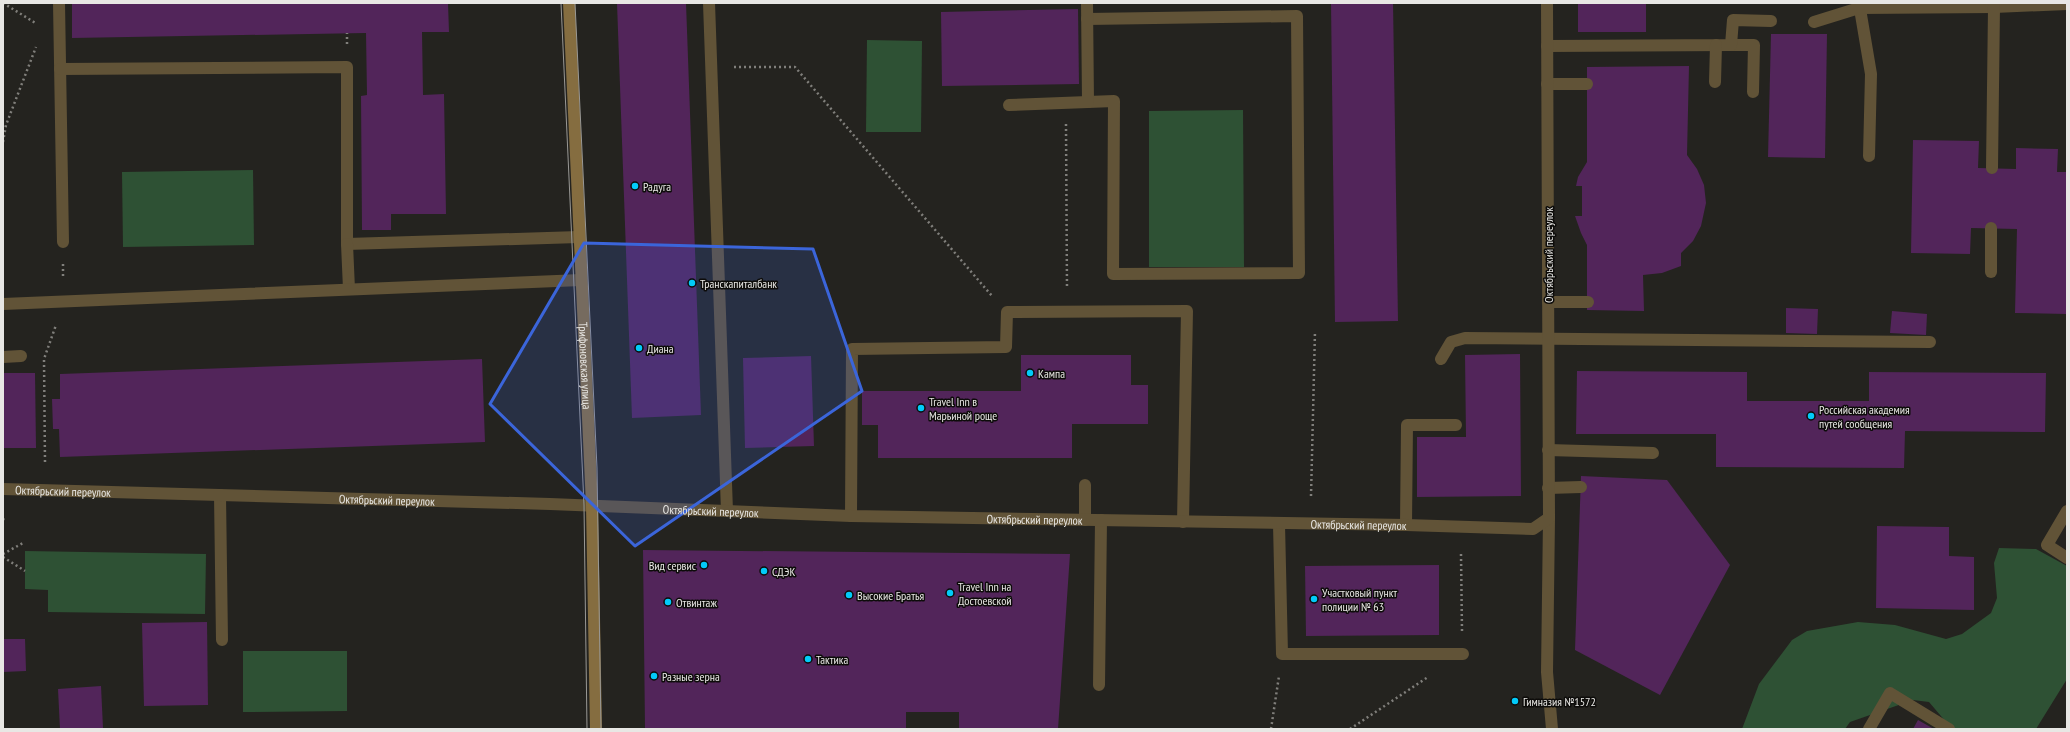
<svg xmlns="http://www.w3.org/2000/svg" width="2070" height="732" viewBox="0 0 2070 732" font-family="'PT Sans Narrow',sans-serif">
<style>
.green{fill:#2e5134}
.building{fill:#52255a}
.lines{fill:none;stroke-linecap:round;stroke-linejoin:round}
.path{stroke:#807f7b;stroke-width:2.5;stroke-dasharray:2 3;stroke-linecap:butt}
.lane{stroke:#615337;stroke-width:12}
.street{stroke:#615337;stroke-width:12}
.secondary{stroke:#856d40;stroke-width:12}
.tram{stroke:#999895;stroke-width:1}
.marked{fill:#3b65da;fill-opacity:0.2;stroke:#3b65da;stroke-width:3;stroke-linejoin:round}
.poi-dot{fill:#02cbf9;stroke:#0d0c0a;stroke-width:1.5}
.labels{text-anchor:middle;dominant-baseline:central;stroke-width:3;stroke-linejoin:round;paint-order:stroke}
.poi-label{font-size:12px;fill:#e8e7e4;stroke:#0d0c0a;text-anchor:start}
.street-label{font-size:12px;fill:#e8e7e4;stroke:#0d0c0a}
</style>
<rect width="100%" height="100%" fill="#24231f"/>
<g class="green">
<path d="M867,40l55,1 -1,91h-55z"/>
<path d="M1243,110l1,157h-95v-156z"/>
<path d="M253,170l1,75 -131,2 -1,-75z"/>
<path d="M1999,548l37,1 31,17v113l-31,50h-84l-23,-27 -16,-2 -63,22 -5,7h-103l17,-45 33,-44 15,-9 51,-9 37,3 51,14 16,-5 29,-21 6,-15 -3,-35z"/>
<path d="M25,551l181,3 -1,60 -157,-2v-22l-23,-1z"/>
<path d="M243,651h104v60l-104,1z"/>
</g>
<g class="building">
<path d="M72,3h376l1,29h-27l1,63 21,-1 2,120h-55v16h-29l-1,-134 6,-1 -1,-62 -294,5z"/>
<path d="M617,3h69l15,412 -69,3z"/>
<path d="M1331,3h62l5,318 -63,1z"/>
<rect x="1578" y="3" width="68" height="29"/>
<path d="M1078,9l1,75 -137,2 -1,-74z"/>
<path d="M1771,34h56l-2,124 -57,-1z"/>
<path d="M1689,66l-2,89 10,14 7,16 2,18 -5,23 -8,15 -12,12v13l-19,7 -19,2 1,36 -57,-1v-65l-6,-12 -6,-17h7v-30h-6l2,-9 9,-15v-95z"/>
<path d="M1913,140l66,1 -1,27 38,1v-21l42,1 -1,23h10v142l-52,-1 2,-84 -46,-1 -1,26 -59,-1z"/>
<path d="M1786,308l32,1 -1,25 -31,-1z"/>
<path d="M1892,311l35,3 -1,21 -36,-2z"/>
<path d="M1520,354l1,142 -104,1v-60h49l-1,-82z"/>
<path d="M1021,355h110v30h17v39h-76v34h-194v-33h-16v-34h159z"/>
<path d="M811,356l3,90 -69,2 -2,-90z"/>
<path d="M482,359l3,83 -425,15 -1,-28h-6l-1,-30h8v-25z"/>
<path d="M1577,371l170,1v29h122v-29l177,1 -1,59 -140,-1 -1,37 -188,-1v-33h-140z"/>
<path d="M3,373h32l1,75h-33z"/>
<path d="M1581,476l86,4 63,85 -70,130 -85,-45z"/>
<path d="M1877,526l72,1v29l25,1v53l-98,-2z"/>
<path d="M643,550l427,4 -12,175h-99v-17h-53v17h-261z"/>
<path d="M1439,565v70l-133,1 -1,-70z"/>
<path d="M207,622l1,83 -64,1 -2,-83z"/>
<path d="M3,639h22l1,32 -23,1z"/>
<path d="M101,686l2,42 -43,1 -2,-40z"/>
<path d="M1918,720l16,9h-21z"/>
</g>
<g class="lines">
<g class="path">
<path d="M3,3l34,21"/>
<path d="M347,44v-11"/>
<path d="M734,67h61l197,229"/>
<path d="M1066,124l1,165"/>
<path d="M3,142l3,-17 30,-78"/>
<path d="M63,264v15"/>
<path d="M45,462l-1,-103 12,-34"/>
<path d="M1311,496l4,-165"/>
<path d="M3,520l1,-2"/>
<path d="M3,554l20,-11"/>
<path d="M1461,554l1,77"/>
<path d="M3,557l22,14"/>
<path d="M1271,729l8,-53"/>
<path d="M1350,729l78,-52"/>
</g>
<g class="lane">
<path d="M59,3l4,239"/>
<path d="M709,3l18,508"/>
<path d="M1859,3l12,71 -2,82"/>
<path d="M1087,19l210,-3 2,257 -186,1 1,-173 -26,1"/>
<path d="M1814,22l45,-14 135,-1 73,-3"/>
<path d="M1731,45h23l-1,47"/>
<path d="M1547,46l184,-1 2,-25 38,1"/>
<path d="M60,69l287,-2v177l232,-7"/>
<path d="M1715,82l1,-37"/>
<path d="M1547,84h40"/>
<path d="M1009,105l79,-3 -1,-99"/>
<path d="M1992,168l2,-161"/>
<path d="M347,244l2,45"/>
<path d="M1991,272v-44"/>
<path d="M1548,302h40"/>
<path d="M3,304l578,-24"/>
<path d="M3,357l18,-1"/>
<path d="M1441,359l10,-17 14,-4 465,4"/>
<path d="M1548,450l105,3"/>
<path d="M1548,488l33,-1"/>
<path d="M220,495l2,145"/>
<path d="M2067,511l-20,34 20,13"/>
<path d="M851,516l1,-167 154,-2 1,-35 180,-1 -4,211"/>
<path d="M1549,518l-2,154 5,57"/>
<path d="M1085,520v-35"/>
<path d="M1279,524l3,130h181"/>
<path d="M1406,525l1,-100h49"/>
<path d="M1099,685l2,-165"/>
<path d="M1869,729l21,-36 59,36"/>
</g>
<path class="street" id="s1" d="M3,489l547,15 301,12 555,9 127,4 16,-11 -2,-515"/>
<path class="secondary" id="s2" d="M569,3l23,502 4,224"/>
<g class="tram">
<path d="M561,3l23,502 3,224"/>
<path d="M575,3l22,465 4,261"/>
</g>
</g>
<path class="marked" d="M584,243l229,6 49,142 -227,155 -145,-142z"/>
<g class="poi-dot">
<circle cx="635" cy="186" r="4"/>
<circle cx="692" cy="283" r="4"/>
<circle cx="639" cy="348" r="4"/>
<circle cx="1030" cy="373" r="4"/>
<circle cx="921" cy="408" r="4"/>
<circle cx="1811" cy="416" r="4"/>
<circle cx="704" cy="565" r="4"/>
<circle cx="764" cy="571" r="4"/>
<circle cx="950" cy="593" r="4"/>
<circle cx="849" cy="595" r="4"/>
<circle cx="1314" cy="599" r="4"/>
<circle cx="668" cy="602" r="4"/>
<circle cx="808" cy="659" r="4"/>
<circle cx="654" cy="676" r="4"/>
<circle cx="1515" cy="701" r="4"/>
</g>
<g class="labels">
<g class="poi-label">
<text x="643" y="186">Радуга</text>
<text x="700" y="283">Транскапиталбанк</text>
<text x="647" y="348">Диана</text>
<text x="1038" y="373">Кампа</text>
<text x="929" y="401">Travel Inn в<tspan x="929" dy="14">Марьиной роще</tspan></text>
<text x="1819" y="409">Российская академия<tspan x="1819" dy="14">путей сообщения</tspan></text>
<text x="696" y="565" text-anchor="end">Вид сервис</text>
<text x="772" y="571">СДЭК</text>
<text x="958" y="586">Travel Inn на<tspan x="958" dy="14">Достоевской</tspan></text>
<text x="1322" y="592">Участковый пункт<tspan x="1322" dy="14">полиции № 63</tspan></text>
<text x="857" y="595">Высокие Братья</text>
<text x="676" y="602">Отвинтаж</text>
<text x="816" y="659">Тактика</text>
<text x="662" y="676">Разные зерна</text>
<text x="1523" y="701">Гимназия №1572</text>
</g>
<g class="street-label">
<text transform="translate(1548 255) rotate(-90)">Октябрьский переулок</text>
<text stroke="none"><textPath href="#s2" startOffset="363">Трифоновская улица</textPath></text>
<text stroke="none"><textPath href="#s1" startOffset="60">Октябрьский переулок</textPath></text>
<text stroke="none"><textPath href="#s1" startOffset="384">Октябрьский переулок</textPath></text>
<text stroke="none"><textPath href="#s1" startOffset="708">Октябрьский переулок</textPath></text>
<text stroke="none"><textPath href="#s1" startOffset="1032">Октябрьский переулок</textPath></text>
<text stroke="none"><textPath href="#s1" startOffset="1356">Октябрьский переулок</textPath></text>
</g>
</g>
<rect width="2070" height="732" fill="none" stroke="#e8e7e4" stroke-width="8"/>
</svg>
